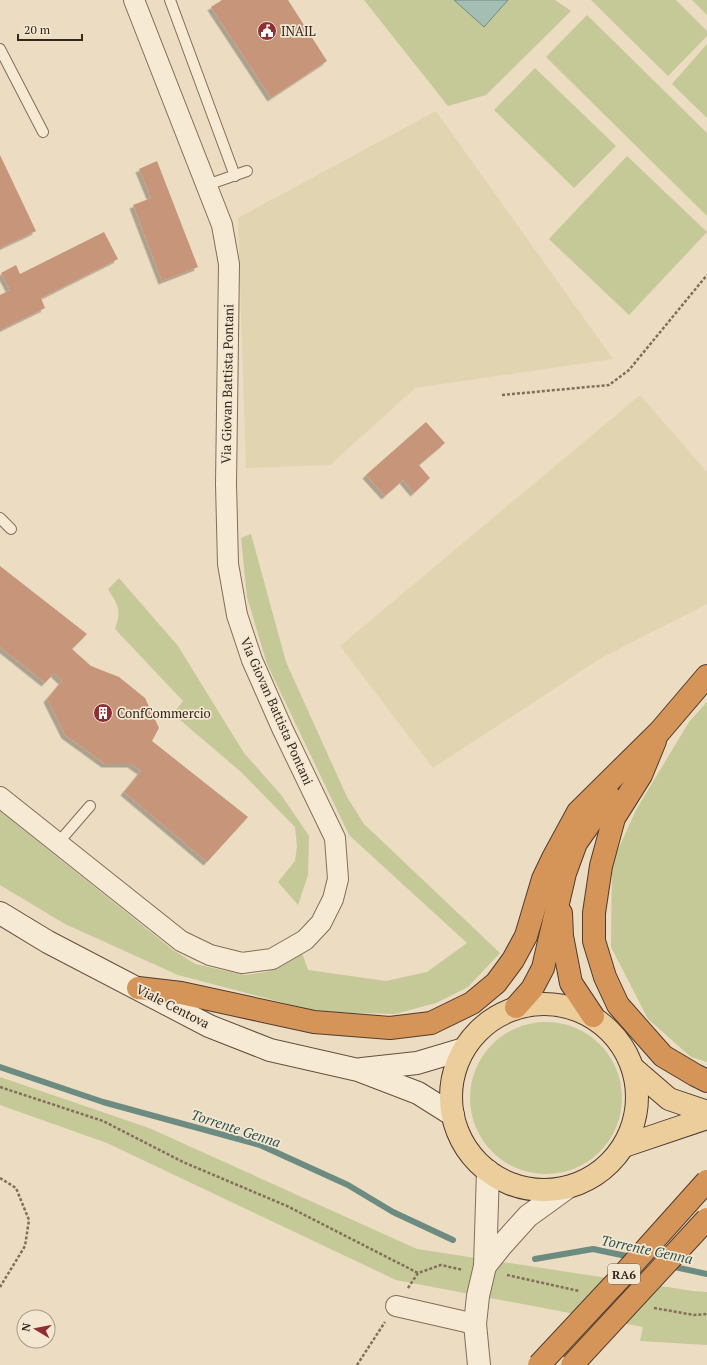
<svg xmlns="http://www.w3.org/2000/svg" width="707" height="1365" viewBox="0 0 707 1365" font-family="'PT Serif',serif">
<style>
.farmland{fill:#e0d5b0}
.green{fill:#c5c897}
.water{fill:#a4beb4;stroke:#6c8b81}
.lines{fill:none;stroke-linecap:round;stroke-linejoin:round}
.stream{stroke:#6c8b81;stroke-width:6}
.building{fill:#c6957a;filter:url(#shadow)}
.service-casing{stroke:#836d5b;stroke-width:12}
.minor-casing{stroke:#836d5b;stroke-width:22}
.tertiary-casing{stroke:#836d5b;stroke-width:24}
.secondary-casing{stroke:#654f3e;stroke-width:24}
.primary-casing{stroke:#513c2f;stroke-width:24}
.motorway-casing{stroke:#513c2f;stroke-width:24}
.path{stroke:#836d5b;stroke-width:2.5;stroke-dasharray:3 2;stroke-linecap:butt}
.service{stroke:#f6ead5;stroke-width:10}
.minor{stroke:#f6ead5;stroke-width:20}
.tertiary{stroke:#f6ead5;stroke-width:22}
.secondary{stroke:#f6ead5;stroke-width:22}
.primary{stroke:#eccd9c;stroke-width:22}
.motorway{stroke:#d59558;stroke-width:22}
.motorway-bridge-casing{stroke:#513c2f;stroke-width:24;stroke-linecap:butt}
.motorway-bridge{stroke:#d59558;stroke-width:22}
.labels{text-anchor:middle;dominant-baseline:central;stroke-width:3.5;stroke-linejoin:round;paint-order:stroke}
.shield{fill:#f3e7d1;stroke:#6d6154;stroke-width:1}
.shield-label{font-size:12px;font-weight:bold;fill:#34271e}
.poi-label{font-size:13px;fill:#34271e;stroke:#f3e7d1;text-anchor:start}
.street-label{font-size:13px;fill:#34271e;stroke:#f3e7d1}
.water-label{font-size:14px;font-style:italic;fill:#2e534e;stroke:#f3e7d1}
</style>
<defs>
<filter id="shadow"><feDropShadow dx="-3.5" dy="3.5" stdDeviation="0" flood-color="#0004"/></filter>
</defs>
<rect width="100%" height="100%" fill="#ebdcc2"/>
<g class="farmland">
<path d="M436,111l177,248 -198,29 -85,77 -84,3 -8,-250z"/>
<path d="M640,395l67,77v132l-106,54 -168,110 -93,-122z"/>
</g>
<g class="green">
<path d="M364,0h90l30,27 24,-27h47l16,11 -85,84 -38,11z"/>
<path d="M591,0h85l31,31v5l-39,40z"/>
<path d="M692,0h15v15z"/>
<path d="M587,15l120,118v83l-161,-159z"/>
<path d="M707,44v74l-35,-34z"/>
<path d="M535,68l81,78 -42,42 -80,-78z"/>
<path d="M627,156l80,76 -78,83 -80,-76z"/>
<path d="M251,534l35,128 61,135 17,27 136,129 -32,34 -32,16 -41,11 -77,-2 -140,-37 -113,-51 -65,-39v-74l173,139 22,14 50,11 21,-3 21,-9 15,-10 6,17 78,11 41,-9 40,-29 -118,-108 -82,-171 -20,-67 -6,-59z"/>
<path d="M119,578l59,68 66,107 38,43 27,40 -1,39 -10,30 -20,-23 17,-21 2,-15 -2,-19 -55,-56 -67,-57 10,-13 -68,-72c7,-18 3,-24 -7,-40z"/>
<path d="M707,702v360l-16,-5 -43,-38 -37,-72 1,-84 24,-53 53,-88z"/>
<circle cx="546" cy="1098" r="76"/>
<path d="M0,1077l149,51 268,121 276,42 14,1v53l-67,-4 3,-14 -247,-47 -289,-137 -107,-38z"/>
</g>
<path class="water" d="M454,0h54l-24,27z"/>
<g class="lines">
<g class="stream">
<path d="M0,1067l103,35 157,43 88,40 45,27 60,28"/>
<path d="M535,1259l58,-10 38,8"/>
<path d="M670,1266l37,8"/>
</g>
</g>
<g class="building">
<path d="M222,0h66l39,61 -56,37 -60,-91z"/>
<path d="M0,155l36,76 -36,17z"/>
<path d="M157,161l41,106 -36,14 -29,-76 18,-7 -12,-29z"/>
<path d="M104,232l14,27 -77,39 4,10 -45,22v-35l10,-5 -9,-17 15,-8 4,9z"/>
<path d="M426,422l19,21 -26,22 11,13 -16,15 -11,-13 -18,16 -19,-21z"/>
<path d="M0,566l87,68 -15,15 19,17 28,11 26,21 14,30 -7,13 96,76 -41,45 -83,-70 17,-21 -10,-7h-26l-40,-29 -18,-36 15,-18 -8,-8 -9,10 -45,-36z"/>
</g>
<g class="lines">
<defs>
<g id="service">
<path d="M170,0l65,176"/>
<path d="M0,49l43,83"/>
<path d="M207,185l40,-14"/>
<path d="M0,518l11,11"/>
<path d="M58,843l32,-37"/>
</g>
<g id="minor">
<path d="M0,797l181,144 29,14 32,8 30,-4 33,-19 16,-17 12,-24 5,-20 -3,-41 -53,-110 -30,-68 -15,-45 -9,-51 -2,-80 3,-220 -7,-39 -88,-225"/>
<path d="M396,1306l79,18"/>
</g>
<g id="tertiary">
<path d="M485,1266l16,-20 27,-30 40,-29"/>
<path d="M479,1365l-4,-41 3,-28 7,-30 3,-95"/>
</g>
<g id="secondary">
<path d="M0,913l48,29 161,84 61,24 88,20 60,23 35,22"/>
<path d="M362,1069l55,-6 47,-14"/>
</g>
<g id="primary">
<circle cx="544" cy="1097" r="93"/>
<path d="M633,1068l36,31 38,13"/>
<path d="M624,1146l83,-28"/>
</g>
<g id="motorway">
<path d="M655,741l-14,34 -27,43 -13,48 -7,47v28l11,36 13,28 45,51 32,19 12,6"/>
<path d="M649,744l58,-68"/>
<path d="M561,913l1,23 9,47 22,33"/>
<path d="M138,988l43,5 133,29 76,6 41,-5 41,-20 24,-20 17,-23 13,-24 17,-57 10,-21 25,-46 80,-79"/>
<path d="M516,1007l16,-18 11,-21 22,-95 11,-30 33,-47"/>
</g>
</defs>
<use href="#service" class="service-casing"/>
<use href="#minor" class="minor-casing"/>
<use href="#tertiary" class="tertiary-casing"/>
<use href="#secondary" class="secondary-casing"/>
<use href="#primary" class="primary-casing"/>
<use href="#motorway" class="motorway-casing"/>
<g class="path">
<path d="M502,395l107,-10 20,-15 78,-95"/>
<path d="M0,1087l103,34 80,41 104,44 131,67"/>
<path d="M0,1178l16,10 13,32 -4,26 -25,41"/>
<path d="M507,1275l72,16"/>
<path d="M408,1288l10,-15 23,-8 22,5"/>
<path d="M654,1308l40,7 13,-1"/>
<path d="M357,1365l28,-43"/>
</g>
<use href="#service" class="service"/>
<use href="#minor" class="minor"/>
<use href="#tertiary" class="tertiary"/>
<use href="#secondary" class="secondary"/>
<use href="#primary" class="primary"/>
<use href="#motorway" class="motorway"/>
<defs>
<g id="motorway-bridge">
<path d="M539,1365l83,-89 85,-95"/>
<path d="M572,1365l135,-146"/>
</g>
</defs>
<use href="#motorway-bridge" class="motorway-bridge-casing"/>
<use href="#motorway-bridge" class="motorway-bridge"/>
</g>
<defs>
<symbol id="civic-disc" viewBox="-11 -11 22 22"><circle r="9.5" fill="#8e2f36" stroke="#f3e7d1"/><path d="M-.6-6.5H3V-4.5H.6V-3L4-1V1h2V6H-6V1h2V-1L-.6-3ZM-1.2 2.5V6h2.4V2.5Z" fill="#fff"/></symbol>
<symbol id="building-disc" viewBox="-11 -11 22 22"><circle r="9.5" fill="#8e2f36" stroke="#f3e7d1"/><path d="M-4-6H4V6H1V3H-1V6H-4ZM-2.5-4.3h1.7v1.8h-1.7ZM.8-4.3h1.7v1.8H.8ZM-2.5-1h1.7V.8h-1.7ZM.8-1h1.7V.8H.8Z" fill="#fff"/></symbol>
</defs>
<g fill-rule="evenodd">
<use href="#civic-disc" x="256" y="20" width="22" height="22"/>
<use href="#building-disc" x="92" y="702" width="22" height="22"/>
</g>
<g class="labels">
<rect class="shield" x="608" y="1264" width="32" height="20" rx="3"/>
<g class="shield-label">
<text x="624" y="1274">RA6</text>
</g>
<g class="poi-label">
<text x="281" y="31">INAIL</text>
<text x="117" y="713">ConfCommercio</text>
</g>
<g class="street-label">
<text transform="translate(227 384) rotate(-89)">Via Giovan Battista Pontani</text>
<text transform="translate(277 711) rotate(66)">Via Giovan Battista Pontani</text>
<text transform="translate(173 1006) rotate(27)">Viale Centova</text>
</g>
<g class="water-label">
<text transform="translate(236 1128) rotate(18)">Torrente Genna</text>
<text transform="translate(647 1249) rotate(12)">Torrente Genna</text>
</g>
</g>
<g transform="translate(36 1329) rotate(280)"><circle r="19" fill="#f3e7d1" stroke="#a79a89"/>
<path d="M0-3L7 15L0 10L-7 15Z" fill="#8e2f36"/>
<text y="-6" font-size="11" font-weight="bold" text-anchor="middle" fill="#34271e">N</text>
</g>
<path d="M18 34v6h64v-6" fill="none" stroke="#34271e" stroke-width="2"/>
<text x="24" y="34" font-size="12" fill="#34271e" stroke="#f3e7d1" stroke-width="3" paint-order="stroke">20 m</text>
</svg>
